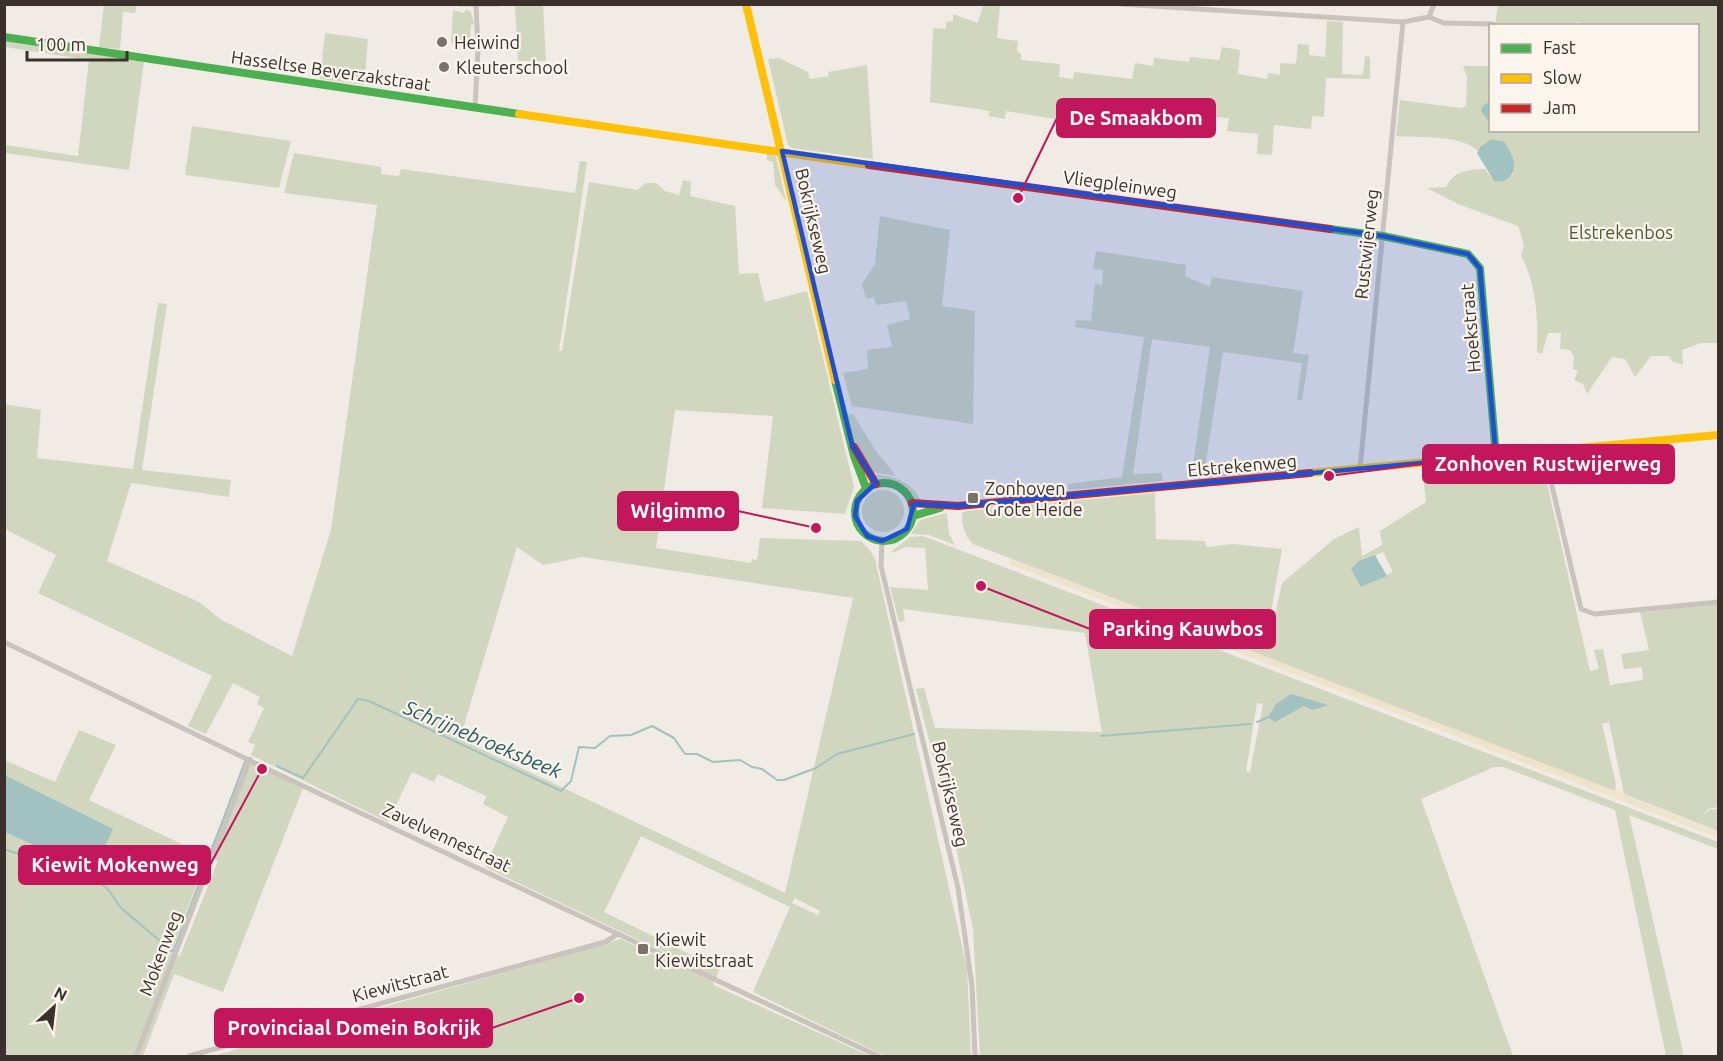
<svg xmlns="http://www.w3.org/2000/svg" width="1723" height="1061" viewBox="0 0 1723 1061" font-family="Ubuntu,sans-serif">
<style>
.green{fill:#d1d6bf;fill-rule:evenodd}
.sand{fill:#efe3cc}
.water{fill:#a1c2c1}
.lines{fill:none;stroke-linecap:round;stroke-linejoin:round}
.stream{stroke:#a1c2c1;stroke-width:2}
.street{stroke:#c9c3be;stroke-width:5}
.fast{stroke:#4caf50;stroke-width:8}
.slow{stroke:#ffc107;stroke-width:8}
.jam{stroke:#c62828;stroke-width:8}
.marked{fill:#1d4ed8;fill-opacity:0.2;stroke:#1d4ed8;stroke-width:4.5;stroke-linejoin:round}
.poi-dot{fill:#7a716c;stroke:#fbf5ee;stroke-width:2}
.labels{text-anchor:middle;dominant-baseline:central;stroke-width:4.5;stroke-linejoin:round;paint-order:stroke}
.poi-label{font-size:18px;fill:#3b302b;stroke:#fbf5ee;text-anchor:start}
.street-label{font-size:18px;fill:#3b302b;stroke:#fbf5ee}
.park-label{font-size:18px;fill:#4a5a2e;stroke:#fbf5ee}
.water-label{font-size:20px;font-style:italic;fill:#1f5a5e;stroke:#fbf5ee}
.leader{fill:none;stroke:#c2185b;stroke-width:2}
.callout-dot{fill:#c2185b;stroke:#fbf5ee;stroke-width:2}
.callout{fill:#c2185b;stroke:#c2185b;stroke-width:2}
.callout-label{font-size:20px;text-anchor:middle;font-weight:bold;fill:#fff}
</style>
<rect width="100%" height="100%" fill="#f0ebe5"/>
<g class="green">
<path d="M104,5h33l-2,8 -12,-1 -3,37 -21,-2z"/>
<path d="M521,5h22l3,56h-28l-3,-55z"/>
<path d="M983,5h17l-3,33 21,3 -1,10 4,3v6l39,4 -1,13 14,2 1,-7 58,7 3,-16 18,3 1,-8 35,4 1,-5 29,3 3,-13 18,3 -2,24 29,5 1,-6 12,2v-12l16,1 2,-20 11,1v10l16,2 2,-36 16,1 -1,52 21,1 2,-19 5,1v22l-44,-1 -2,39 -12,-1 -1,13 -37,-4 -2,30 -15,-1 1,-20 -31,-3 2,-13 -100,-6 -2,11 -59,-6 -1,4 -61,-10 -1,8 -17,-3 2,-5 -60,-9 3,-74 13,1v-7l7,-1v-7l25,9z"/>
<path d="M1498,5h220v338h-17l-19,7 1,15 -11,-4 -3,-5h-18l-16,21 -10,-18 -13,-2 -25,37 -4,-10 -9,-4 4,-9 -5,-2 1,-12 -4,-7 -10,-1 1,-16h-13l-6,21 -5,-2c1,-32 0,-67 -16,-96l3,-11 -6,-19 -60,-22 -31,-16 19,-1c9,-17 21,-17 39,-18l9,12 9,1 11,-9 -34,-26 -2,4c-18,-17 -57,-13 -82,-15l4,-36 60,8 6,-2 1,-29 -4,-11h27v64h208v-104h-108l-12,-4 -8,4 -75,-1z"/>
<path d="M466,9l5,3 3,12 -3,1 -1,21 -19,-3 2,-33 11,3z"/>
<path d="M325,33l43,6 -4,46 -44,-6z"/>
<path d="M4,41l140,21 -15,108 -124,-17v-8l73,11 11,-96 -84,-13z"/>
<path d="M779,58l29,14 2,7 19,-3 -1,-4 39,-7 6,94 -81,-11 -4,-3 -20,-86z"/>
<path d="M192,126l99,15 -12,47 -94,-13z"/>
<path d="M294,153l87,14v7l18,2 2,-7 174,24 5,-32 7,1 -28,189h3l27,-169 48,8 9,-7h10l9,8 14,4 4,-15 8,2 -1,14 45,10 4,68 19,-1 7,29 42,-11 47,196 -9,27 -83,-6 11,-92 -98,-6 -19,138 95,15 1,-4 5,1 3,-22 101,3 8,8 6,10 92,409 4,88h-86l-132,-64 37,-85 -149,-71 -37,76 116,57 -7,16 157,71h-657l408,-117 57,27 3,-6 -196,-93 23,-50 -25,-13 3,-8 -48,-22 -4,8 -22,-10 -24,50 -137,-67 4,-10 -7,-3 16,-34 -7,-4 3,-7 -27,-14 -27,51 -18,-8 24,-50 -174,-83 18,-38 -51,-26 -1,-125 37,6 -4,48 96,11 25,-166 9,1 -25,166 89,10 -2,17 -98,-14 -24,78 92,41 21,17 72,37 39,-126 46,-325 -93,-12zM517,547l26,18 40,-8 270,41 -68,295 -325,-154zM795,898l25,13 -2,4 -26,-12z"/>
<path d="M767,154l9,2 10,45 -11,-16 -2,-23 -6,-2z"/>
<path d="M880,216l70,14 -8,76 33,5 -2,113 -121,-18 -9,-33 25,-4 -1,-19 25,-3 -5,-22 23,-6 -4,-18 -30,4 -2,-8 -8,2 -4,-15 13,-20z"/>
<path d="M1096,251l90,14 -1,11 25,11 2,-10 91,14 -10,62 16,2 -7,46 -5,-2 5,-36 -79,-11 -18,116 88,-6 -1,8 -101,9 19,-132 -58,-8 -19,135 29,-1v8l-93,9 -1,-6 54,-7 22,-140 -69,-10 1,-7 15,1 4,-37 7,1 1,-15 -10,-1z"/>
<path d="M853,414l23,37 20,25 -23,-4 -18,-31 -7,-26z"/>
<path d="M1541,457l49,214 9,-2 -5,-19 9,-1 7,36 33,-5 -1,-13 -18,2 -3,-15 28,-4 -9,-38 78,-8v203l-10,2 -5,7 6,-6 9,-1v22l-94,-37 -15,-72 -7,2 14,60 -1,7 -642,-247c-9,-9 -11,-18 -11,-31l4,-2 189,-18 1,46 48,2 3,6 26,-3 49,5 -17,98 3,1 14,-65 52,-44 25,-12 3,29 20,-11 -2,-14 46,-29 -4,-34zM1383,552l10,20 -30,14 -8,-21z"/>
<path d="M874,475c18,-1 42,9 47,27 -11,-2 -14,-14 -23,-19 -9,-4 -17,-2 -24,-8z"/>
<circle cx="883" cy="511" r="21"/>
<path d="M947,513l2,21 6,11 -26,-10 -18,-1 9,-14z"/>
<path d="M923,536l795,306v7l-89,-34 55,241h-18l-51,-246 -112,-43h-9l-73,32 92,257h-533l-7,-127 -19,-91 -38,-149 8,-1 11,40 167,4 -17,-99 -182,-24 2,12 -6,1 -9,-35 38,3 -3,-42 -20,-1 -12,6 -1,-2 18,-14zM1257,703l6,1 -13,68 -4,-1z"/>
<path d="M79,730l37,15 -27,55 118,56 40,-95 56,27 -80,204 -49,-18 -31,82h-138l-1,-296 51,22zM207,856l11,5 -38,95 -9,-3z"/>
</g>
<path class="sand" d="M1011,559l604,232 2,-2 12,8 89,35v6l-709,-274z"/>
<g class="water">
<path d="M1490,101v22l-9,-12 1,-4z"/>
<path d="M1492,139l13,3c8,16 17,28 -2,40l-9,-1 -17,-28 3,-6z"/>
<path d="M1375,555l12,21 -26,11 -10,-18 8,-8z"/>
<path d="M1291,694l37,11 -15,5 -9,-4 -29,16 -7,-5 8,-13z"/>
<path d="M4,775l109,54 -20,43 -88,-40z"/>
</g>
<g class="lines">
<g class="stream">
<path d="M1257,722l14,-6"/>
<path d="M1101,736l150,-12"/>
<path d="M277,766l26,12 55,-79 11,2 192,90 10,-10 8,-34 16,1 15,-12 21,-1 21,-9 22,12 11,16h12l16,8 27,-2 12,7 10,2 15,11h7l32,-12 21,-14 77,-20"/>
<path d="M4,849l93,32 10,7 14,20 52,44 73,-193"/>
</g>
<g class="street">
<path d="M460,4h38"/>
<path d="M1121,4l282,18 26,-5 15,6 49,1"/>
<path d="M1429,17l5,-13"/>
<path d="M475,107l3,-58 -2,-43"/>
<path d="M1544,452l37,157 14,5 123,-12"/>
<path d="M1360,469l43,-447"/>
<path d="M882,541l-1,25 77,322 14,98 3,70"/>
<path d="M4,642l280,135 594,279"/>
<path d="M136,1056l114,-297"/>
<path d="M189,1056l416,-114 13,-8"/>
</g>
<g class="fast">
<path d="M4,37l515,77"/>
<path d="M1330,229l53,7 85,18 12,14 16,188"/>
<path d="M835,380l19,76 12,32"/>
<circle cx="884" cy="512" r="29"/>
<path d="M913,516l27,-8"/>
</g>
<g class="slow">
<path d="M746,4l89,376"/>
<path d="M519,114l350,51"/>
<path d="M1310,473l408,-38"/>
</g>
<g class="jam">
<path d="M869,165l461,64"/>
<path d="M854,447l22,37"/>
<path d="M912,503l46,3 352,-33"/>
</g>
</g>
<path class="marked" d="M782,151l601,85 85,18 12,14 16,188 -538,50 -44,-2 -7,25 -25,12 -15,-5 -12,-20 2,-15 19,-18 -24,-38z"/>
<g class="poi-dot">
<circle cx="442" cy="42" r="6"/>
<circle cx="444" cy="67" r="6"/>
<rect x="967" y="492" width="12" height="12" rx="3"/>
<rect x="637" y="943" width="12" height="12" rx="3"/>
</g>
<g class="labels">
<g class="poi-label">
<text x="454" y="42">Heiwind</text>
<text x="456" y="67">Kleuterschool</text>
<text x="985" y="488">Zonhoven<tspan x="985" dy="21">Grote Heide</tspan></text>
<text x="655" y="939">Kiewit<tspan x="655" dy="21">Kiewitstraat</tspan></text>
</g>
<g class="street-label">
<text transform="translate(331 70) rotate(8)">Hasseltse Beverzakstraat</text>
<text transform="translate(1120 184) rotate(8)">Vliegpleinweg</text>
<text transform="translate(814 221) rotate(77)">Bokrijkseweg</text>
<text transform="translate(1366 244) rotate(-84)">Rustwijerweg</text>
<text transform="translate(1470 328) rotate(-95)">Hoekstraat</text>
<text transform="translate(1242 465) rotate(-5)">Elstrekenweg</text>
<text transform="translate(951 794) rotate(77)">Bokrijkseweg</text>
<text transform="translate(447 837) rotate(25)">Zavelvennestraat</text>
<text transform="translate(160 953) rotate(-69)">Mokenweg</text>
<text transform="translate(400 983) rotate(-15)">Kiewitstraat</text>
</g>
<g class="park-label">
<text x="1621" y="232">Elstrekenbos</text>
</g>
<g class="water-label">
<text transform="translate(483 739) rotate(23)">Schrijnebroeksbeek</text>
</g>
</g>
<path class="leader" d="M1018 198L1057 118M1329 476L1423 464M816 528L738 511M981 586L1090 629M262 769L210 865M579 998L492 1028"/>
<g class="callout-dot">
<circle cx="1018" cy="198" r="6"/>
<circle cx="1329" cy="476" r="6"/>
<circle cx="816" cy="528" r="6"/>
<circle cx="981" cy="586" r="6"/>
<circle cx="262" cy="769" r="6"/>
<circle cx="579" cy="998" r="6"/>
</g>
<g class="callout">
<rect x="1057" y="99" width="158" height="38" rx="6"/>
<rect x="1423" y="445" width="251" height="38" rx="6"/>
<rect x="618" y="492" width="120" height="38" rx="6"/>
<rect x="1090" y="610" width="185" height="38" rx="6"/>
<rect x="19" y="846" width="191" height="38" rx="6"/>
<rect x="215" y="1009" width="277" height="38" rx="6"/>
</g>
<g class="callout-label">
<text x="1136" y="125">De Smaakbom</text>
<text x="1548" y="471">Zonhoven Rustwijerweg</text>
<text x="678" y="518">Wilgimmo</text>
<text x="1183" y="636">Parking Kauwbos</text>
<text x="115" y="872">Kiewit Mokenweg</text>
<text x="354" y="1035">Provinciaal Domein Bokrijk</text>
</g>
<rect width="1723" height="1061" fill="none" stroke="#3b302b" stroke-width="12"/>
<rect x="1489" y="24" width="210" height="108" fill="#fbf5ee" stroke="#aea6a0" stroke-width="1.5"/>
<rect x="1501" y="44" width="30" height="9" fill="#4caf50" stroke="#aea6a0" stroke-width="1.5"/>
<text x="1543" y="54" font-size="18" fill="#3b302b">Fast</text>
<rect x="1501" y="74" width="30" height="9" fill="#ffc107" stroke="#aea6a0" stroke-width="1.5"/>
<text x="1543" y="84" font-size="18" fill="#3b302b">Slow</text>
<rect x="1501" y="104" width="30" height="9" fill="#c62828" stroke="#aea6a0" stroke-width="1.5"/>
<text x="1543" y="114" font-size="18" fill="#3b302b">Jam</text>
<g transform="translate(54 1007) rotate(27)" stroke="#fbf5ee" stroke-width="4.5" paint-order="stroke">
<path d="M0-4.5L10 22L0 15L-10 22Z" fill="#3b302b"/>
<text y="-9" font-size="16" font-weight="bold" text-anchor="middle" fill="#3b302b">N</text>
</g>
<path d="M27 51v9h100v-9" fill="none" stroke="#3b302b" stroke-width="3"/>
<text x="36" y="51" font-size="18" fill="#3b302b" stroke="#fbf5ee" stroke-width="4.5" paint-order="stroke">100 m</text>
</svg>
